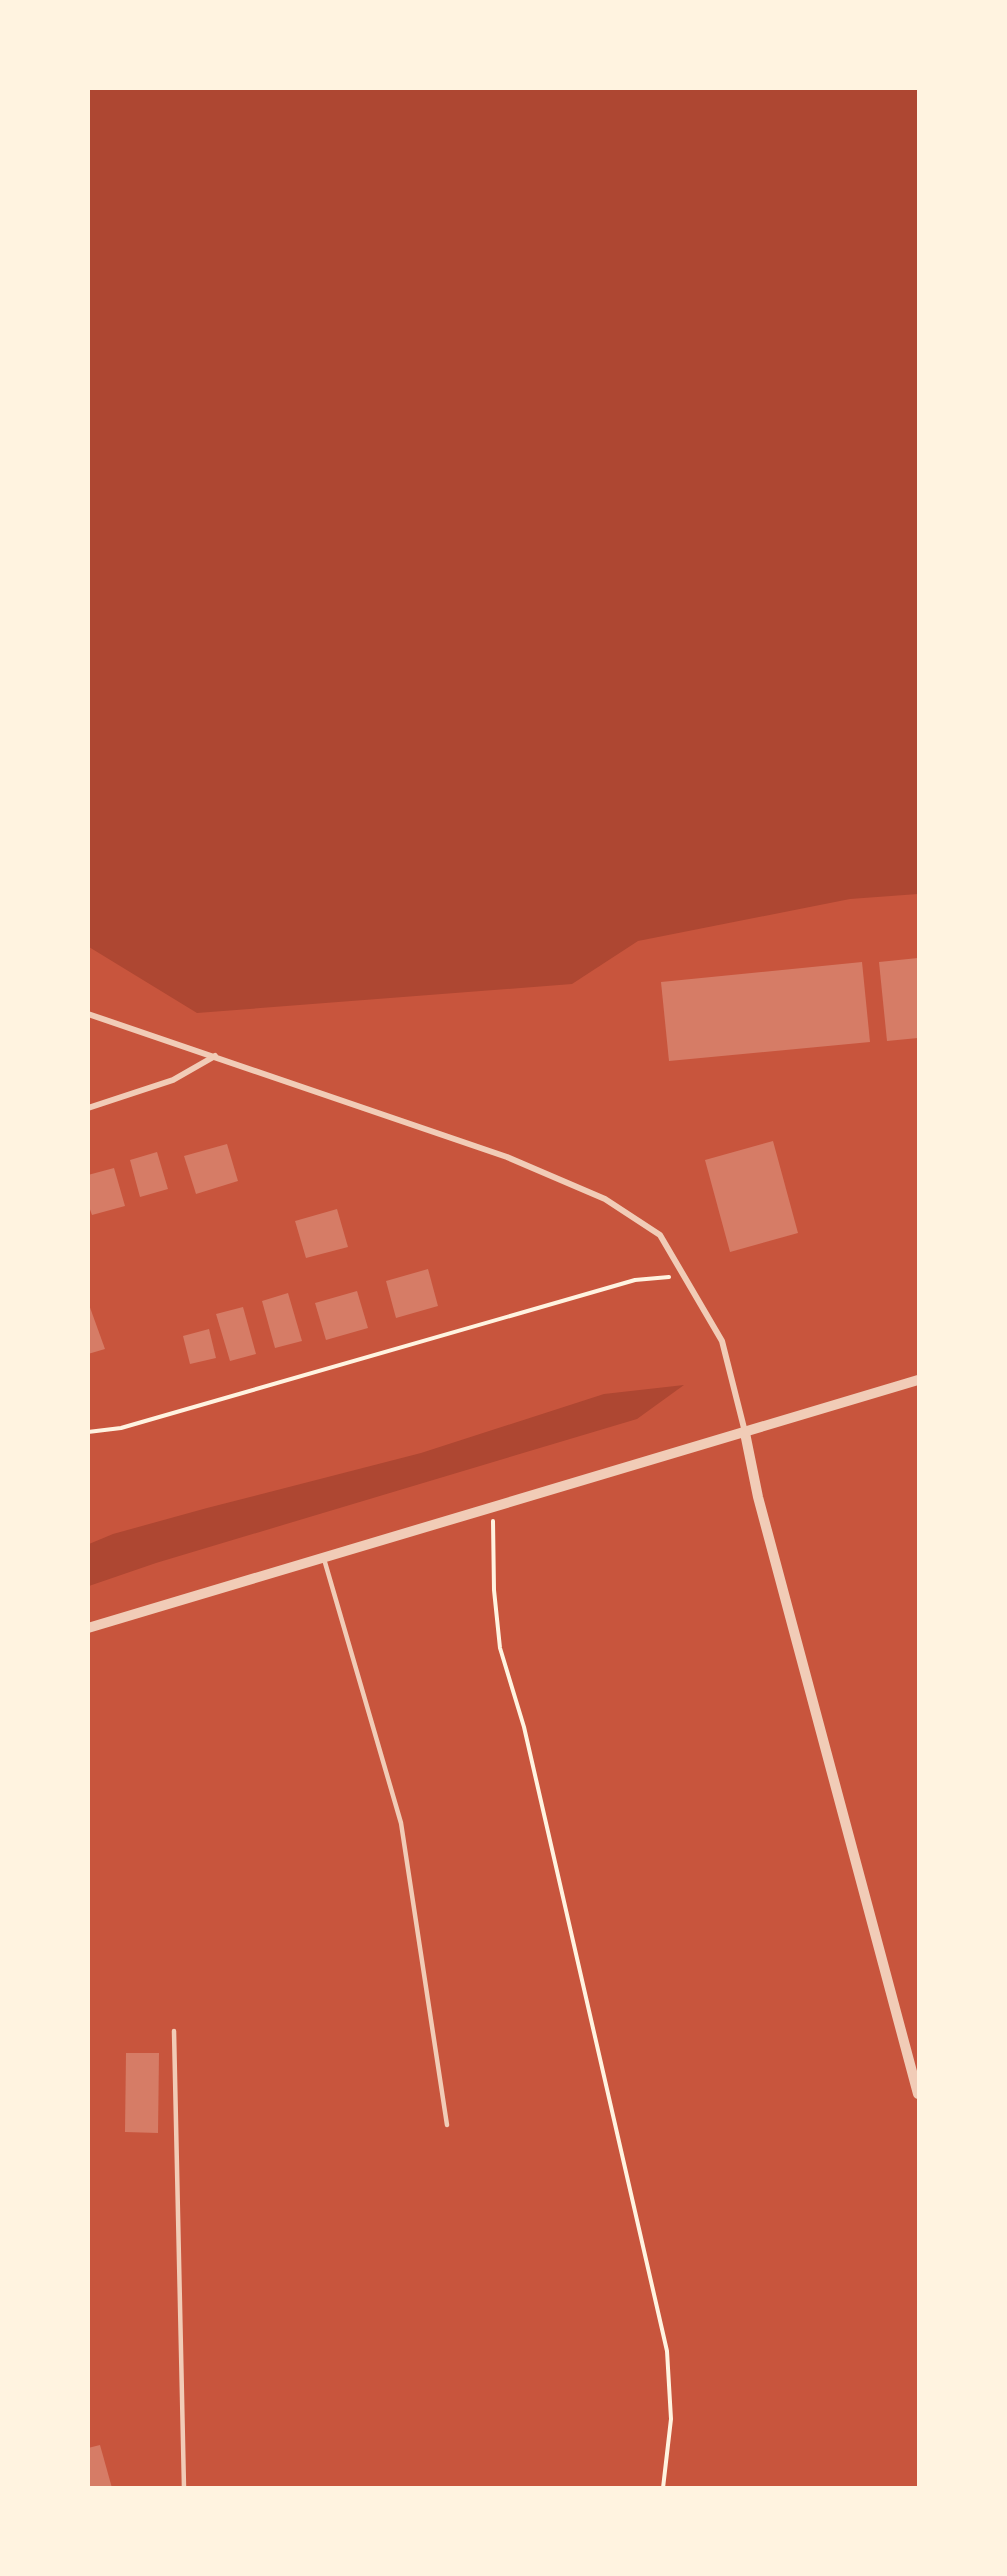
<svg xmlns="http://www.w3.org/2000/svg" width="1007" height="2576" viewBox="0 0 1007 2576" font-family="'Fira Sans',sans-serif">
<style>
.green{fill:#ae4732}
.building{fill:#d67c66}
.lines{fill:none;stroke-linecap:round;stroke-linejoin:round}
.path{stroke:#fff3e0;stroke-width:4}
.service{stroke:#f1ccb7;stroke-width:4.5}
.minor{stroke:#f1ccb7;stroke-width:6}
.tertiary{stroke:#f1ccb7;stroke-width:10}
</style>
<rect width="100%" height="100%" fill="#c8553d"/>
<g class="green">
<path d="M88,89h830v805l-68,5 -212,42 -66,43 -375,29 -108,-66z"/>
<path d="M684,1385l-47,34 -481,144 -67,23v-42l24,-10 94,-26 214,-55 183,-59z"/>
</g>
<g class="building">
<path d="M918,958v80l-31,3 -8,-79z"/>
<path d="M862,962l8,80 -201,19 -8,-79z"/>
<path d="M773,1141l25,92 -68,19 -25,-92z"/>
<path d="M227,1144l11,37 -42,13 -12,-38z"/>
<path d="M157,1152l11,37 -28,8 -10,-37z"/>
<path d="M114,1168l11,38 -33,9 -4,-11v-29z"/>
<path d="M337,1209l11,38 -42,11 -11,-37z"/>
<path d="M428,1269l10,37 -42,12 -10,-37z"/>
<path d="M357,1291l11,37 -42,12 -11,-37z"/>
<path d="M288,1293l14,48 -27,7 -13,-47z"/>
<path d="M88,1302l17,47 -17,5z"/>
<path d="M243,1307l13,47 -26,7 -14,-47z"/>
<path d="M209,1329l7,29 -26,6 -7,-28z"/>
<path d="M126,2053h33l-1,80 -33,-1z"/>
<path d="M100,2445l12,43h-24v-40z"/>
</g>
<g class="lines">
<g class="path">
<path d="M88,1432l33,-4 514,-148 34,-3"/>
<path d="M493,1521l1,69 6,58 24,79 143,624 4,68 -8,69"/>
</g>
<g class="service">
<path d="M324,1559l77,264 46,302"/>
<path d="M174,2031l10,457"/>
</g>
<g class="minor">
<path d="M88,1014l419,143 98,42 55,36 62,106 23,91"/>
<path d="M88,1108l85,-28 42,-24"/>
</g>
<g class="tertiary">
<path d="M745,1433l13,64 160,597"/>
<path d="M88,1628l830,-248"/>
</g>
</g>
<rect width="1007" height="2576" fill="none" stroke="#fff3e0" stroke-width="180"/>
</svg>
